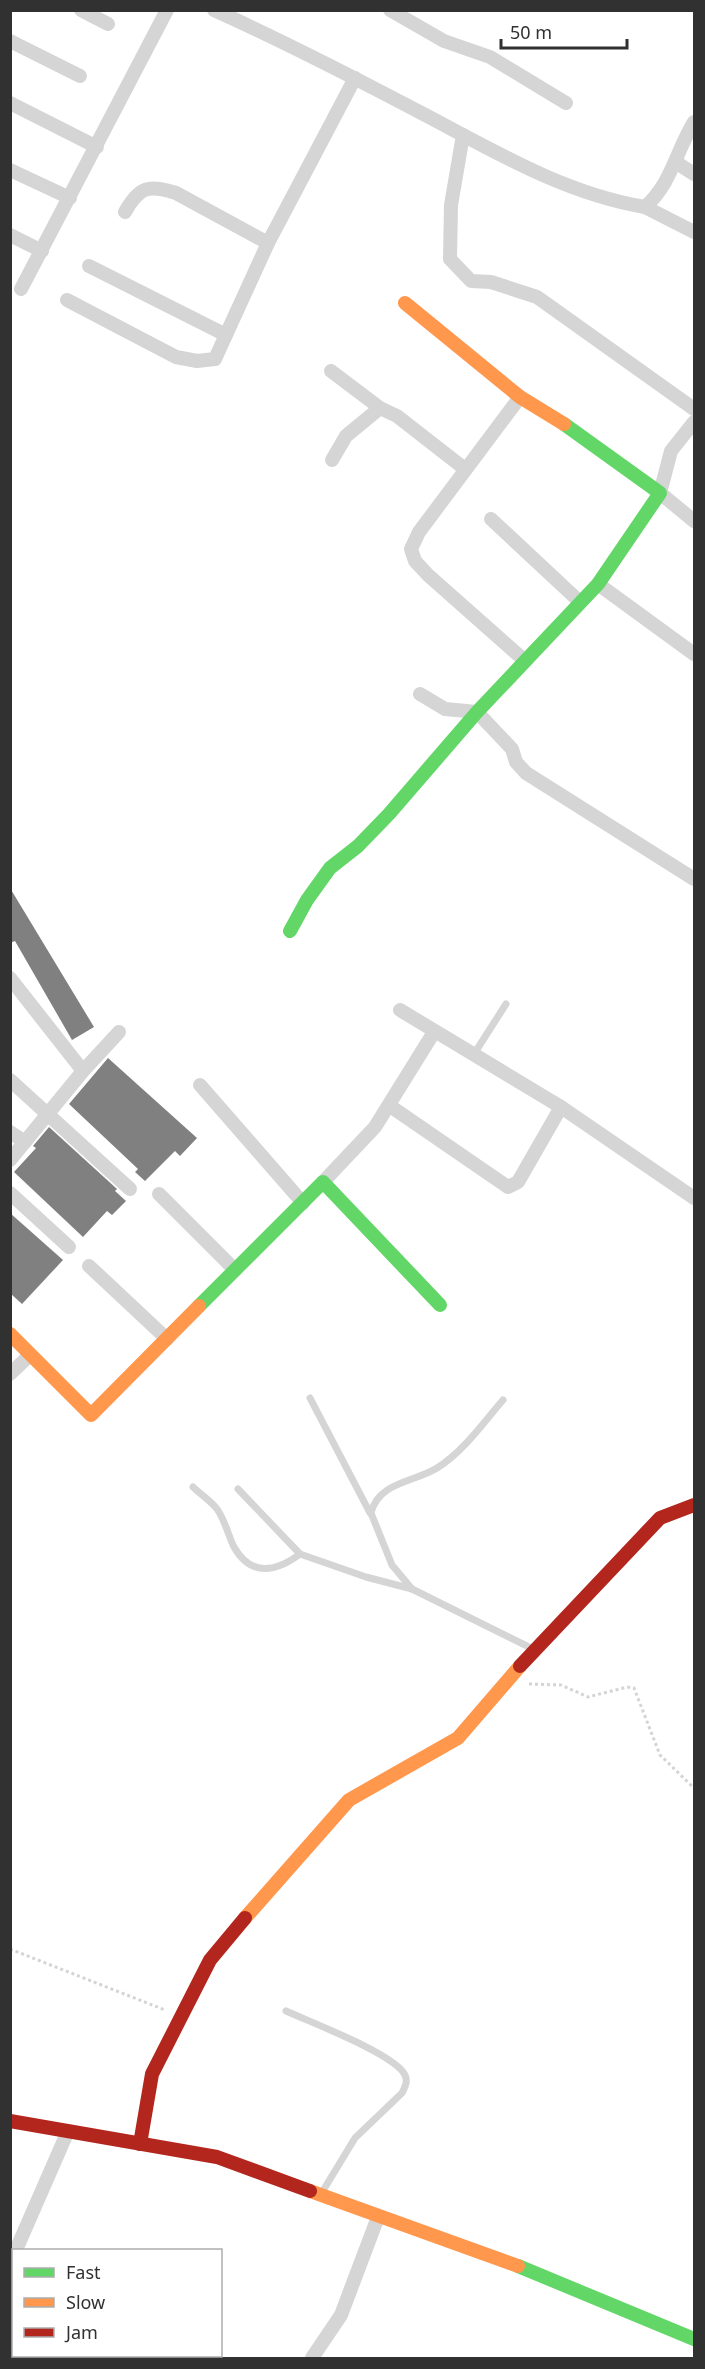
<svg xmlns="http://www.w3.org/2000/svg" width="705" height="2369" viewBox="0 0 705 2369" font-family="'Noto Sans',sans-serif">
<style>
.building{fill:#808080}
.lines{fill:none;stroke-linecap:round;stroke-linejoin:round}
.path{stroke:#d4d4d4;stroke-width:3;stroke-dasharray:3 3;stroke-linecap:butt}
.lane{stroke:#d5d5d5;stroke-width:7}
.street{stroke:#d5d5d5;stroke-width:14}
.fast{stroke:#63d668;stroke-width:14}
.slow{stroke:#ff974d;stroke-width:14}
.jam{stroke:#b3261e;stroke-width:14}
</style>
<rect width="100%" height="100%" fill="#fff"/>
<g class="building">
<path d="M10,888l84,139 -22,13 -57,-99 -5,2z"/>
<path d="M108,1058l89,80 -17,18 -5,-5 -30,30 -10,-9 3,-3 -69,-65z"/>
<path d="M49,1127l68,62 -2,2 11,10 -14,14 -5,-4 -24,26 -69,-65 22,-24 -3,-2z"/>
<path d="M10,1213l53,47 -41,44 -12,-11z"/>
</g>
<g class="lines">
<g class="path">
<path d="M529,1684l32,1 27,12 39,-10 7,1 26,67 34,33"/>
<path d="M10,1949l155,61"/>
</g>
<g class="lane">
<path d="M474,1054l32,-50"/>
<path d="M310,1398l60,115"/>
<path d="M503,1400c-20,23 -40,52 -66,68 -22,14 -59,14 -66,45l21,52 20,24 121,60"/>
<path d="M193,1487c7,7 18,14 24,22 8,11 11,26 17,38 17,30 42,25 66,7l66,23 46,12"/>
<path d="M238,1489l62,65"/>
<path d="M286,2011c24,11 109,43 119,64 3,7 0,12 -3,18l-47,45 -34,56"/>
</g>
<g class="street">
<path d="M81,10l27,14"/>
<path d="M214,10c74,33 145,70 217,108 68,36 136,76 214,89 27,-24 31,-56 49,-85"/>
<path d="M390,10l54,31 46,16 76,46"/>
<path d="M10,41l70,35"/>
<path d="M10,103l87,44"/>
<path d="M463,135l-12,70 -1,54 21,22 20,1 46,15 157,112"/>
<path d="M677,163l17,11"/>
<path d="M10,170l60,28"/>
<path d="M645,207l49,25"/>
<path d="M125,212c14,-25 23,-28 51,-19l92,50"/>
<path d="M10,235l32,16"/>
<path d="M89,266l137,69"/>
<path d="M21,289l146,-279"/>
<path d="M67,300l109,57 21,4 18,-2 53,-116 87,-165"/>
<path d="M331,371l49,37 17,8 68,53"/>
<path d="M520,397l-101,135 -8,17 4,12 13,14 96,85"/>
<path d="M694,422l-23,29 -11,42 34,28"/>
<path d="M332,460l14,-24 34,-28"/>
<path d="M491,519l89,83"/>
<path d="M598,584l96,70"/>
<path d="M420,694l25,15 32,3 35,37 4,13 10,11 168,106"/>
<path d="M10,978l73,93"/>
<path d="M400,1010l161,97 133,91"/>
<path d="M10,1080l120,109"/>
<path d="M200,1085l103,118"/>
<path d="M390,1106l118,81 10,-5 43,-75"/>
<path d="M10,1132l15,10"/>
<path d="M10,1160l73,-89 36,-39"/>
<path d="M323,1182l52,-55 59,-95"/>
<path d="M10,1193l59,54"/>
<path d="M159,1194l76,76"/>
<path d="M89,1266l78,73"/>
<path d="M10,1374l20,-19"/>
<path d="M16,2250l52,-119"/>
<path d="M312,2358l29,-43 37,-98"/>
</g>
<g class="fast">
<path d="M290,931l17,-31 23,-32 28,-22 31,-32 88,-102 121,-128 62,-91 -96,-69"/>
<path d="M199,1306l124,-124 117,123"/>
<path d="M518,2266l176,73"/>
</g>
<g class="slow">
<path d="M405,303l115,94 44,27"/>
<path d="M10,1334l81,81 108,-109"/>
<path d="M245,1918l104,-118 109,-62 62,-72"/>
<path d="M310,2191l208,75"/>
</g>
<g class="jam">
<path d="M520,1666l140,-148 34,-13"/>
<path d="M10,2121l207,36 93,34"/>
<path d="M140,2144l12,-70 58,-114 35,-42"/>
</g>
</g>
<rect width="705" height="2369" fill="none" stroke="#313131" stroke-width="24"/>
<rect x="12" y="2249" width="210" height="108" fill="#ffffff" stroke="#adadad" stroke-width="1.5"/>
<rect x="24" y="2268" width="30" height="9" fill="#63d668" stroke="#adadad" stroke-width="1.5"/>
<text x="66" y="2279" font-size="18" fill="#313131">Fast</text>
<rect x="24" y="2298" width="30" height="9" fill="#ff974d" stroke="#adadad" stroke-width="1.5"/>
<text x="66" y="2309" font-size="18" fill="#313131">Slow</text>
<rect x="24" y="2328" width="30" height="9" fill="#b3261e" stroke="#adadad" stroke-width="1.5"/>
<text x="66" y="2339" font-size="18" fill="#313131">Jam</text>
<path d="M501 39v9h126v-9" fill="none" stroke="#313131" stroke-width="3"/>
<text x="510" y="39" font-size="18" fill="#313131" stroke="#ffffff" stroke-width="4.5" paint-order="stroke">50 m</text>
</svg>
